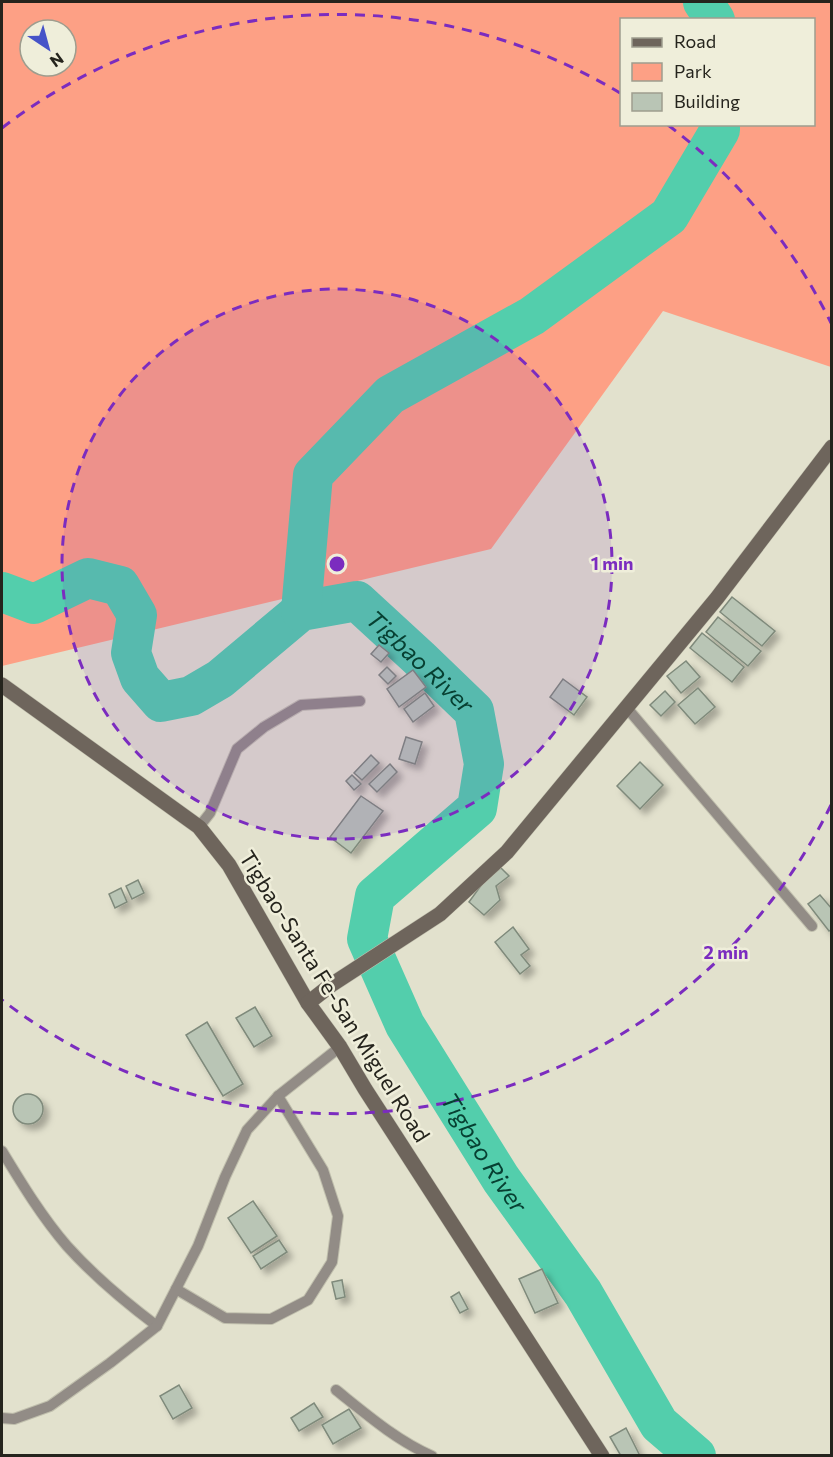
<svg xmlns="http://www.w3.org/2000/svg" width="833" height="1457" viewBox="0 0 833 1457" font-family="Commissioner,sans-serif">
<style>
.green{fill:#fda085;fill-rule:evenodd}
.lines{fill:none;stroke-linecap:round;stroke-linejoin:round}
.river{stroke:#53ceac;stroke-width:40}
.building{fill:#b9c5b5;stroke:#7f8a7b;stroke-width:1.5;filter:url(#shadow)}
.lane-casing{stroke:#c0bfad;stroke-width:12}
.secondary-casing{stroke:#c0bfad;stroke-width:16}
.lane{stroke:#928c86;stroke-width:10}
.secondary{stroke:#6e655c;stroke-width:15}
.ring{fill:none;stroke:#7b2cbf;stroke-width:3;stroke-dasharray:10 8}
.labels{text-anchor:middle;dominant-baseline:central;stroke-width:5;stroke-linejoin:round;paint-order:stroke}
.street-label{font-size:22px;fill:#25241d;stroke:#efeeda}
.water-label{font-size:24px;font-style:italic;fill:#074032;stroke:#efeeda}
.centre{fill:#7b2cbf;stroke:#efeeda;stroke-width:3}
.ring-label{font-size:18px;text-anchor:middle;font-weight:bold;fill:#7b2cbf;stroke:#efeeda;stroke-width:5;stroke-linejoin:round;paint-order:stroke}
</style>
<defs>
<filter id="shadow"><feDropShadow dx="5.5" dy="5.5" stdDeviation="3" flood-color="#0004"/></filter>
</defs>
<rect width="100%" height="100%" fill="#e2e1cd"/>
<path class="green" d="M2,2h829v365l-168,-56 -172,238 -489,117zM622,20h192v104h-192zM30,30h36v36h-36z"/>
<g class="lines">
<g class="river">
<path d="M703,2l12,18"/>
<path id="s1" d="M2,592l32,12 54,-26 32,8 17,29 -6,38 9,25 21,24 30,-6 29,-17 81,-68 56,-10 62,57 55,53 10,53 -7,44 -102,88 -8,43 38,86 96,154 82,114 76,131 37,32"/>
<path d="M301,611l12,-136 77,-80 142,-79 137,-100 51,-86v-6"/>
</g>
</g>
<g class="building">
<path d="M732,597l43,34 -13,15 -42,-34z"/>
<path d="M718,617l43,34 -13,15 -42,-34z"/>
<path d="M702,633l42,34 -12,15 -42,-34z"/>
<path d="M379,645l10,8 -8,9 -10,-8z"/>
<path d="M686,661l14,16 -19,16 -14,-17z"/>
<path d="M387,667l9,9 -8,8 -9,-9z"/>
<path d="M413,670l13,17 -27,20 -12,-18z"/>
<path d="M563,679l24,18 -13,18 -24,-18z"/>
<path d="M698,688l17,19 -20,17 -17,-19z"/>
<path d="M665,691l10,11 -14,14 -11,-11z"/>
<path d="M425,693l9,13 -21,16 -9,-13z"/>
<path d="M406,737l16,5 -7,22 -16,-5z"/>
<path d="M371,755l8,8 -17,17 -8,-7z"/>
<path d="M640,762l23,23 -23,24 -23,-23z"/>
<path d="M390,764l7,8 -20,20 -8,-8z"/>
<path d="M352,775l9,9 -7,6 -8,-9z"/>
<path d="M361,796l22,15 -32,42 -21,-16z"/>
<path d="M501,868l8,8 -13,10 4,14 -16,15 -15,-13 16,-22z"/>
<path d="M138,880l6,13 -12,6 -6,-13z"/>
<path d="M121,888l6,14 -12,6 -6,-14z"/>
<path d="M820,895l12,14v20l-3,2 -21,-27z"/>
<path d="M513,927l16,22 -8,6 9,11 -10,8 -25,-32z"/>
<path d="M255,1007l17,29 -18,11 -18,-29z"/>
<path d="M207,1022l36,62 -20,12 -37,-61z"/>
<circle cx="28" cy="1109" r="15"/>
<path d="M253,1201l24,35 -26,17 -23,-35z"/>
<path d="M279,1240l8,12 -26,17 -8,-13z"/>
<path d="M542,1269l16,34 -23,10 -16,-34z"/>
<path d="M342,1280l3,17 -9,2 -4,-17z"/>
<path d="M459,1292l9,17 -8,4 -9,-16z"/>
<path d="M179,1385l13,23 -19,11 -13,-23z"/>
<path d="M314,1403l9,14 -24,14 -8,-13z"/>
<path d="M349,1409l12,19 -28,16 -11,-19z"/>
<path d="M626,1428l14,28h-19l-11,-19z"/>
</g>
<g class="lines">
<defs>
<g id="lane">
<path d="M627,708l185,218"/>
<path d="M199,827l11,-14 27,-64 27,-22 37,-22 59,-4"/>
<path d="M2,1151c20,33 40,66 65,95 27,30 58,56 90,80"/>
<path d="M176,1289l49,29 46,1 37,-19 24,-38 6,-46 -15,-46 -45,-74"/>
<path d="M336,1390c30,24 60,50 96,66"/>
<path d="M2,1418l12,1 36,-13 60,-43 47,-37 41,-80 27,-69 22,-47 31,-34 62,-49"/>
</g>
<g id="secondary">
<path d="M2,685l197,142 30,38 79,138 32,44 25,42 237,367"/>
<path d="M308,1003l23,-18 109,-71 67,-62 210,-254 115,-151"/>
</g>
</defs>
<use href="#lane" class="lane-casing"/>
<use href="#secondary" class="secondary-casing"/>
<use href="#lane" class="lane"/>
<use href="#secondary" class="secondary"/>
</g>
<circle cx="337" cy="564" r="275" fill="#7b2cbf" fill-opacity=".12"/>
<g class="ring">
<circle cx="337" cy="564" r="275"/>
<path d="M831 805A550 550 0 0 1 2 1000M2 128A550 550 0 0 1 620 93M668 125A550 550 0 0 1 831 323"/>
</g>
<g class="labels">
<g class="street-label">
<text transform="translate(335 996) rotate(58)">Tigbao-Santa Fe-San Miguel Road</text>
</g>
<g class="water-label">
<text stroke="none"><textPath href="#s1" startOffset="572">Tigbao River</textPath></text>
<text stroke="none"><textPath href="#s1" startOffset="1166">Tigbao River</textPath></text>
</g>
</g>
<circle cx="337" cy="564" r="9" class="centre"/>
<g class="ring-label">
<text x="612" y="570">1 min</text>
<text x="726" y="959">2 min</text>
</g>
<rect width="833" height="1457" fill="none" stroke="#25241d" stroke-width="6"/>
<rect x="620" y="18" width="195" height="108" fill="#efeeda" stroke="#9e9d8e" stroke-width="1.5"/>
<rect x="632" y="38" width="30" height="9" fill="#6e655c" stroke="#9e9d8e" stroke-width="1.5"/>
<text x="674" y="48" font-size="18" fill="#25241d">Road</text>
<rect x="632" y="63" width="30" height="18" fill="#fda085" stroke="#9e9d8e" stroke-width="1.5"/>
<text x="674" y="78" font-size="18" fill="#25241d">Park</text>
<rect x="632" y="93" width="30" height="18" fill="#b9c5b5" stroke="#9e9d8e" stroke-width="1.5"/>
<text x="674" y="108" font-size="18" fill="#25241d">Building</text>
<g transform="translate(48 48) rotate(144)"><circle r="28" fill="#efeeda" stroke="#9e9d8e" stroke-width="1.5"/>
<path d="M0-4.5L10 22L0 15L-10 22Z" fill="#4653c8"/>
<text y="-9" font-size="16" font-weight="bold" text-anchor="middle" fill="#25241d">N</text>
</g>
</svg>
